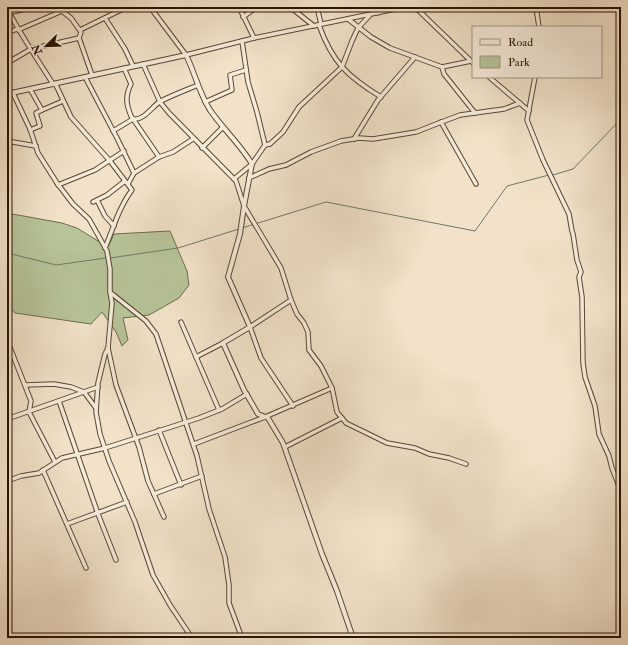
<svg xmlns="http://www.w3.org/2000/svg" width="628" height="645" viewBox="0 0 628 645" font-family="'IM FELL Double Pica',serif">
<style>
.green{fill:#b7c499;stroke:#706c4d}
.lines{fill:none;stroke-linecap:round;stroke-linejoin:round}
.stream{stroke:#6d7a6d;stroke-width:1}
.minor-casing{stroke:#5a4733;stroke-width:5.5}
.tertiary-casing{stroke:#5a4733;stroke-width:6}
.minor{stroke:#f6ecdc;stroke-width:3.5}
.tertiary{stroke:#f6ecdc;stroke-width:4}
</style>
<rect width="100%" height="100%" fill="#f1e2c9"/>
<filter id="stains"><feTurbulence type="fractalNoise" baseFrequency=".005" numOctaves="4"/><feColorMatrix values="0 0 0 0 .2 0 0 0 0 .09 0 0 0 0 .02 0 0 0 .5 -.17"/></filter>
<radialGradient id="worn" r=".72"><stop offset=".6" stop-color="#630" stop-opacity="0"/><stop offset="1" stop-color="#630" stop-opacity=".3"/></radialGradient>
<path class="green" d="M7,213l55,10 15,5 31,19 6,-13 56,-3 17,40 2,14 -10,13 -30,17 -26,3 5,22 -6,6 -6,-14 -14,-20 -11,12 -76,-11 -8,-9z"/>
<g class="lines">
<g class="stream">
<path d="M553,175l20,-6 48,-50"/>
<path d="M242,228l84,-26 149,29 32,-45 42,-11"/>
<path d="M7,253l49,12 50,-7"/>
<path d="M110,258l68,-10 61,-19"/>
</g>
<defs>
<g id="minor">
<path d="M150,7l36,48 68,-17 151,-31"/>
<path d="M239,7l15,31"/>
<path d="M290,7l24,19"/>
<path d="M317,7l4,17"/>
<path d="M377,7l1,6"/>
<path d="M415,7l58,56"/>
<path d="M536,7l3,20"/>
<path d="M9,12c13,25 29,48 44,72l3,1 15,32 39,44 22,29c-13,17 -19,39 -27,58"/>
<path d="M7,13l19,-4 3,-2"/>
<path d="M243,17l14,-10"/>
<path d="M105,18l20,31 8,17"/>
<path d="M348,19l23,18 19,11 52,19 29,-6"/>
<path d="M319,25c13,37 29,52 62,72"/>
<path d="M18,30l44,-19 9,7 10,14 -2,6 13,37"/>
<path d="M80,30l47,-23"/>
<path d="M7,33l10,-4"/>
<path d="M7,63l24,-14 48,-11"/>
<path d="M143,64l17,38 9,11 67,68 8,25 37,62 10,32 6,14 7,9 4,9 1,18 12,16 11,22 5,24 9,11 41,20 28,5 14,6 20,4 17,6"/>
<path d="M442,67l2,7 31,39"/>
<path d="M124,68l7,16c-6,12 -5,20 0,32l28,41"/>
<path d="M85,77l32,61 17,35"/>
<path d="M489,77l40,34"/>
<path d="M535,77l-8,43 16,40 26,54 3,17 1,3 4,26 4,12 -2,5 3,20 1,66 2,14 10,29 4,28 10,22 3,12 7,18v39l2,22"/>
<path d="M30,89l12,21 21,-9"/>
<path d="M13,93l17,36 8,24 19,30 16,21 16,15 18,32 3,18v23l2,11 -4,45 8,37 23,62 9,34 16,36"/>
<path d="M205,102l27,-12 -2,-15 16,-5"/>
<path d="M441,122l35,62"/>
<path d="M30,130l10,-4 -4,-13 6,-3"/>
<path d="M113,131l20,-12c11,2 19,-13 28,-18 12,-6 25,-11 37,-16"/>
<path d="M354,139l24,-39 37,-43"/>
<path d="M7,141l29,5"/>
<path d="M265,145l5,-1 13,-12 16,-25 43,-40 10,-26 6,-13 12,-13"/>
<path d="M202,148l21,-21"/>
<path d="M249,178l20,-9 17,-4 25,-13 30,-11 18,-3 14,1 43,-7 23,-9 21,-8 44,-6 16,-6"/>
<path d="M234,179l18,-15 13,-19 -8,-33 -9,-30 -6,-41"/>
<path d="M128,184l6,-11 25,-16 14,-5 20,-13"/>
<path d="M58,185l37,-15 29,-19"/>
<path d="M97,200l8,16 9,10"/>
<path d="M93,202l14,-7 18,-14"/>
<path d="M111,293l35,28 10,13 41,122 12,53 16,48 4,28v18l13,35"/>
<path d="M291,300l-41,27 11,31 32,48"/>
<path d="M181,322l38,88"/>
<path d="M7,340l24,61 -2,11 26,50"/>
<path d="M108,348l-3,6 -7,29 -2,29 4,22 9,27 26,61 18,53 17,30 22,33"/>
<path d="M196,357l27,-14"/>
<path d="M25,385l29,-1 17,3 13,5 12,16"/>
<path d="M59,401l39,113 18,46"/>
<path d="M7,419l91,-32"/>
<path d="M159,430l22,55"/>
<path d="M194,444l71,-27 67,-29"/>
<path d="M285,447l57,-29"/>
<path d="M43,470l43,98"/>
<path d="M7,481l14,-5 18,-3 23,-15 43,-10 94,-30 23,-9 25,-15"/>
<path d="M154,494l48,-18"/>
<path d="M67,524l60,-22"/>
</g>
<path id="tertiary" d="M7,94l179,-39c9,18 13,38 24,55 13,19 30,34 42,54l-8,42 -4,28 -12,43 22,50 -27,16 21,47 14,24 10,4 15,25 39,111 15,37 16,47"/>
</defs>
<use href="#minor" class="minor-casing"/>
<use href="#tertiary" class="tertiary-casing"/>
<use href="#minor" class="minor"/>
<use href="#tertiary" class="tertiary"/>
</g>
<rect width="628" height="645" fill="none" stroke="#f1e2c9" stroke-width="24"/>
<rect x="8" y="8" width="612" height="629" fill="none" stroke="#281301" stroke-width="2"/>
<rect x="12" y="12" width="604" height="621" fill="none" stroke="#281301"/>
<rect x="472" y="26" width="130" height="52" fill="#f6ecdc" stroke="#a49584"/>
<rect x="480" y="39" width="20" height="6" fill="#f6ecdc" stroke="#a49584"/>
<text x="508" y="46" font-size="12" fill="#281301">Road</text>
<rect x="480" y="56" width="20" height="12" fill="#b7c499" stroke="#a49584"/>
<text x="508" y="66" font-size="12" fill="#281301">Park</text>
<g transform="translate(46 46) rotate(247)" stroke="#f6ecdc" stroke-width="3" paint-order="stroke">
<path d="M0-3L7 15L0 10L-7 15Z" fill="#281301"/>
<text y="-6" font-size="11" font-weight="bold" text-anchor="middle" fill="#281301">N</text>
</g>
<rect width="100%" height="100%" filter="url(#stains)"/>
<rect width="100%" height="100%" fill="url(#worn)"/>
</svg>
